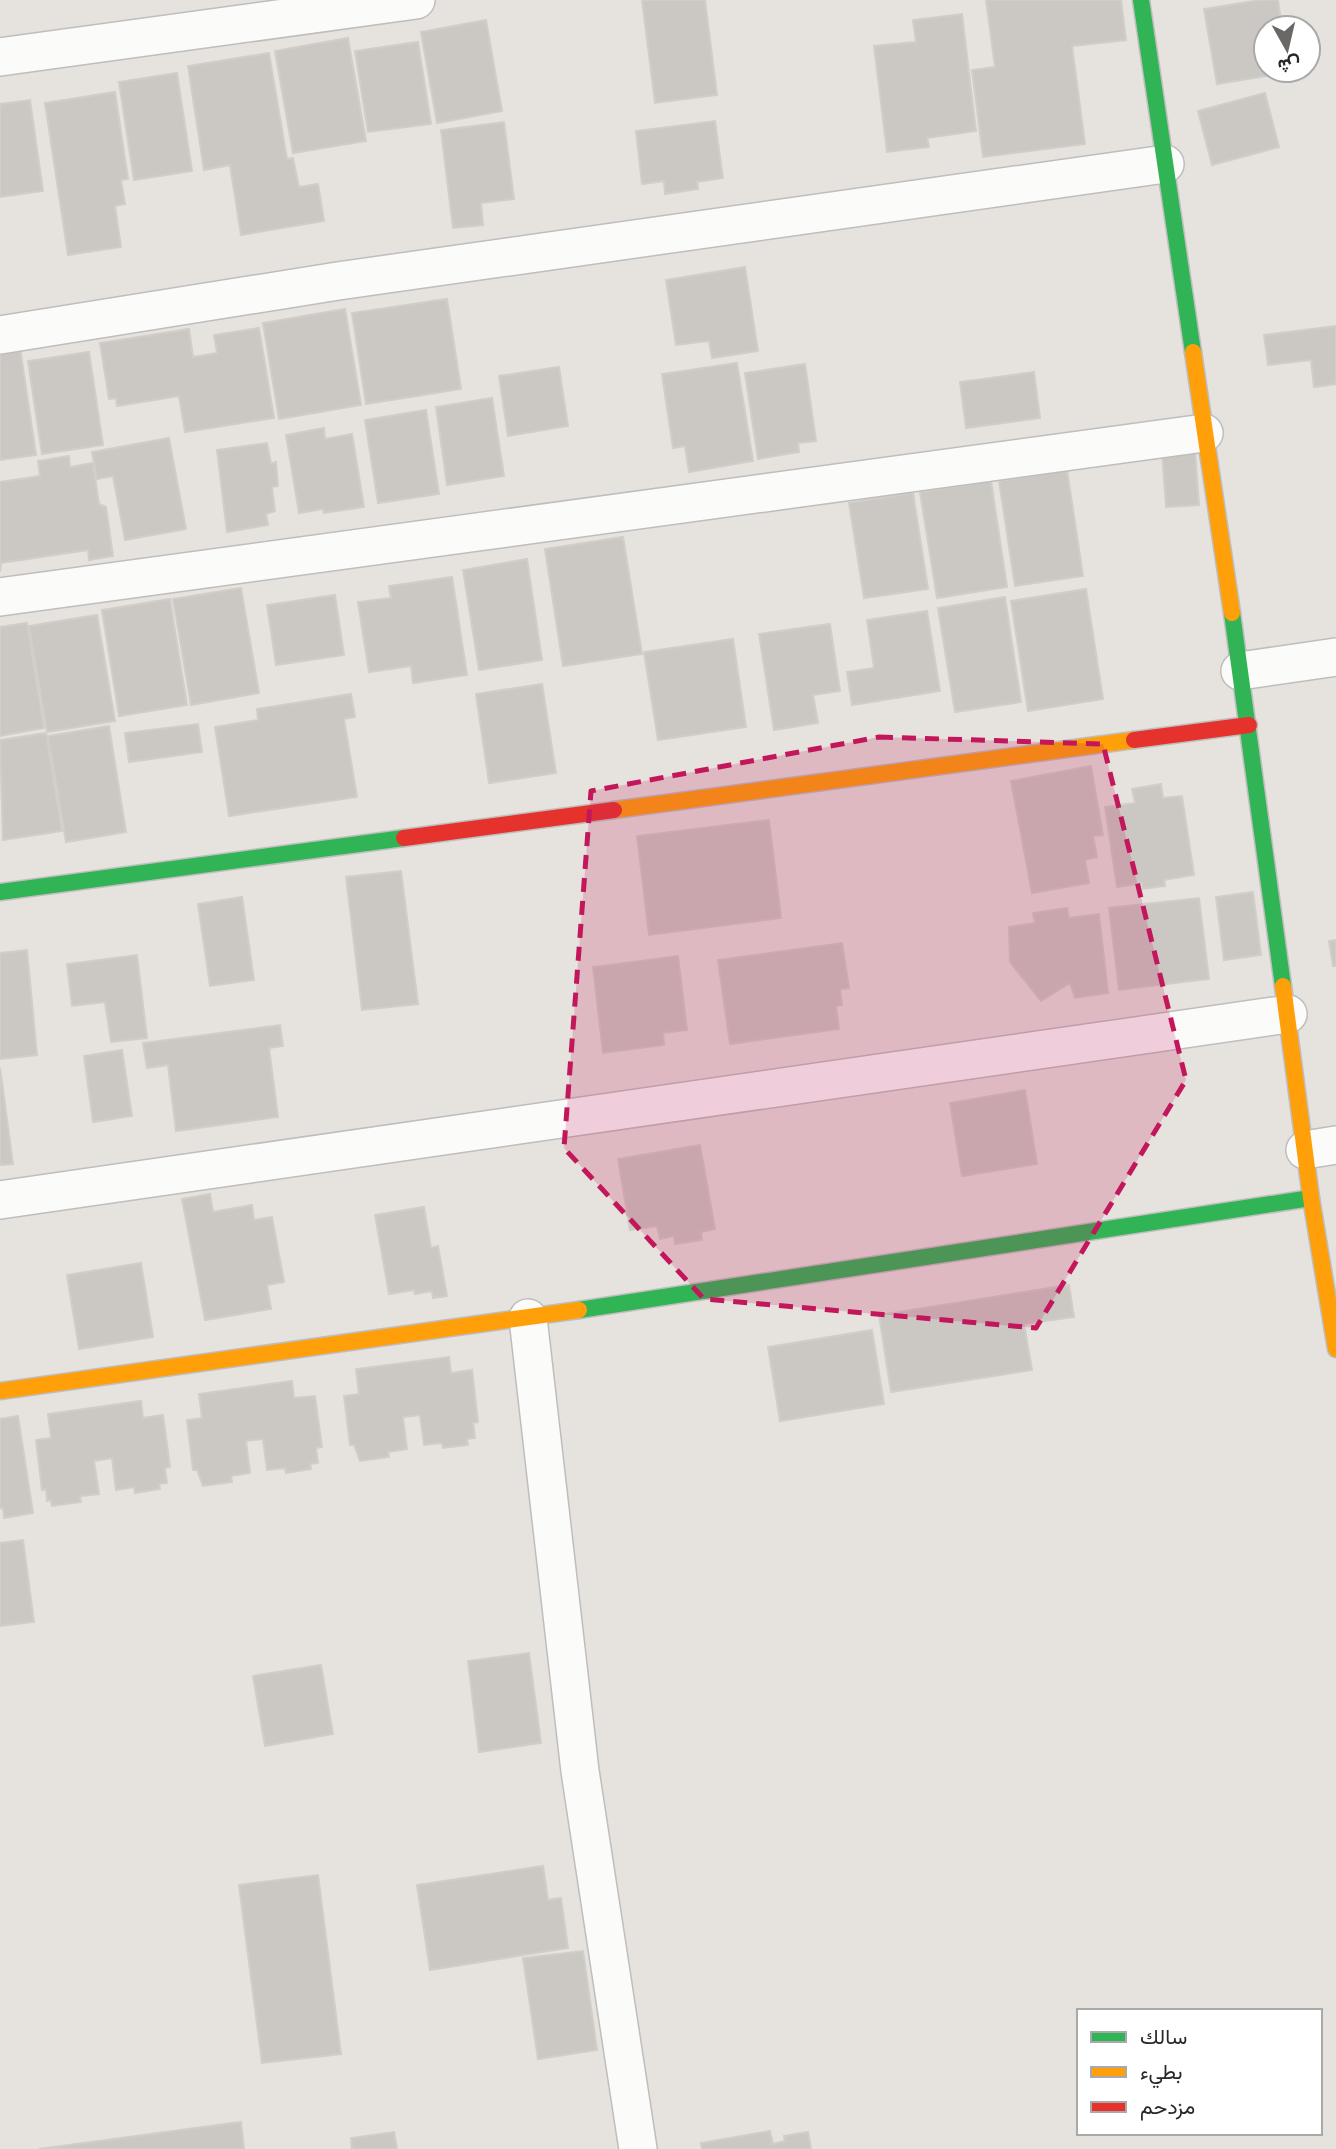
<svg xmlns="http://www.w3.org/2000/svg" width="1336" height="2149" viewBox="0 0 1336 2149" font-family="Roboto,Vazirmatn,sans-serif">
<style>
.building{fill:#cbc8c4;stroke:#d1cec9;stroke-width:2}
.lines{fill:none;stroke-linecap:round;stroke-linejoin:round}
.street-casing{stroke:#bfbebe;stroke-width:40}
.fast-casing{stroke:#bfbebe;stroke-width:19}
.slow-casing{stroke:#bfbebe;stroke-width:19}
.jam-casing{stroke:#bfbebe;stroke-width:19}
.street{stroke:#fbfbfa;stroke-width:37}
.fast{stroke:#30b455;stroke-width:16}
.slow{stroke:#ff9f0a;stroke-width:16}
.jam{stroke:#e5322d;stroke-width:16}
.marked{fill:#c2185b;fill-opacity:0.2;stroke:#c2185b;stroke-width:5;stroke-dasharray:14 9;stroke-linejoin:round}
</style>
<rect width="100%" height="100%" fill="#e6e2dd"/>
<g class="building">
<path d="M642,0h63l12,95 -62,8z"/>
<path d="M986,0h135l5,40 -54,6 13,98 -102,13 -11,-87 23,-3z"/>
<path d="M1260,0h18l4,28h-16v42l24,2 -73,12 -13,-75z"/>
<path d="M962,14l14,117 -49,7 2,9 -42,5 -13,-106 42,-4 -3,-22z"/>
<path d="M486,20l16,91 -65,12 -16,-91z"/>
<path d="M348,38l18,103 -73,12 -18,-102z"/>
<path d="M418,42l13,82 -63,8 -13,-81z"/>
<path d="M269,53l18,106 6,-1 6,29 19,-3 6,37 -83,14 -11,-70 -26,5 -16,-104z"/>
<path d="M177,73l15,98 -58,9 -15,-98z"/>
<path d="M115,92l13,87 -7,1 4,24 -10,2 6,41 -53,8 -23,-152z"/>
<path d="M1265,93l14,54 -67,18 -14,-54z"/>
<path d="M30,100l13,91 -43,6v-93z"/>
<path d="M715,121l8,57 -26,4 1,7 -33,5 -1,-13 -22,3 -6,-53z"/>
<path d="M504,122l10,77 -33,4 2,22 -30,3 -12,-98z"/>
<path d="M745,267l13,84 -46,7 -3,-17 -33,4 -10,-65z"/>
<path d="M447,299l14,90 -95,15 -14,-91z"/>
<path d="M345,309l16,96 -82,14 -16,-96z"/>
<path d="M1336,326v58l-22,3 -3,-27 -43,5 -4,-30z"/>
<path d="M259,328l15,90 -89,14 -6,-36 -62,10 -1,-8 -7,1 -9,-56 89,-14 4,28 24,-4 -3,-18z"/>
<path d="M20,348l16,107 -36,5v-109z"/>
<path d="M89,352l14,93 -61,9 -14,-93z"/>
<path d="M737,363l16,98 -64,11 -4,-26 -12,2 -11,-74z"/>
<path d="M805,364l11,77 -18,2 1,9 -41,7 -13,-86z"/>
<path d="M559,367l9,59 -60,10 -9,-60z"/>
<path d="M1034,372l6,46 -74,10 -6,-46z"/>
<path d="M492,398l12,78 -57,9 -11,-78z"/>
<path d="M426,410l13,84 -61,9 -13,-83z"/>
<path d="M324,428l1,11 27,-5 12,73 -40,6 -1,-4 -24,4 -13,-78z"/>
<path d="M169,438l17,91 -61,11 -12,-64 -16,3 -5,-27z"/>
<path d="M267,443l4,21 5,-2 2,24 -6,1 3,24 -9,3 2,11 -41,7 -10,-82z"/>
<path d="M1195,450l4,55 -33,2 -4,-55z"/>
<path d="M69,456l1,11 23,-4 6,41 7,3 7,49 -24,4 -1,-10 -87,13 -1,9v-90l40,-6 -2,-15z"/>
<path d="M1067,470l16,106 -68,10 -16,-105z"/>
<path d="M991,481l16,106 -70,11 -17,-106z"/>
<path d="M913,493l15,96 -64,9 -15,-95z"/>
<path d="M623,537l19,117 -79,12 -18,-117z"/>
<path d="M527,559l15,101 -63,10 -16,-100z"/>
<path d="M452,577l15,98 -54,8 -2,-17 -42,6 -11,-70 33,-4 -2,-12z"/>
<path d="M241,588l18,105 -68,12 -18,-106z"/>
<path d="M1086,589l17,110 -75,12 -17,-110z"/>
<path d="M335,595l9,60 -68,10 -9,-60z"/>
<path d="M1005,597l16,105 -66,10 -17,-104z"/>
<path d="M170,599l17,106 -68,11 -17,-106z"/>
<path d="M927,611l13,80 -88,14 -5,-33 27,-4 -7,-48z"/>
<path d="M97,615l18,106 -68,11 -18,-106z"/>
<path d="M27,623l17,105 -44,8v-109z"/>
<path d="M830,624l10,67 -27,4 5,28 -44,7 -15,-96z"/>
<path d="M733,639l13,88 -88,13 -14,-88z"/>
<path d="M542,684l14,89 -67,10 -13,-89z"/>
<path d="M351,694l4,23 -11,2 13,78 -128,19 -14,-89 43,-7 -1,-11z"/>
<path d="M198,724l4,28 -73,10 -4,-29z"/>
<path d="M109,726l17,106 -60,10 -18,-106z"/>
<path d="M46,733l16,98 -59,9 -3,-100z"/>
<path d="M1091,766l12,69 -10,1 4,21 -12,3 4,23 -57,10 -21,-112z"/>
<path d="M1161,784l2,14 19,-2 12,79 -30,5 1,6 -22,3 -1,-6 -25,4 -12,-80 30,-4 -3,-14z"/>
<path d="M769,820l12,98 -132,17 -12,-99z"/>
<path d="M401,871l17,133 -56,6 -16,-133z"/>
<path d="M1253,892l8,63 -37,5 -8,-63z"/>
<path d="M242,897l12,83 -44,6 -12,-82z"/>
<path d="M1199,898l10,81 -90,11 -10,-82z"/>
<path d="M1067,908l2,10 30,-4 9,79 -33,5 -5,-15 -29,18 -31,-39 -1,-35 26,-4 -2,-10z"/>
<path d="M1336,940v26h-3l-4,-25z"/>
<path d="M842,943l7,45 -9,1 2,16 -6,1 3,23 -109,15 -12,-84z"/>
<path d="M27,950l10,105 -37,4v-106z"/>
<path d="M137,955l10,83 -36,4 -6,-40 -33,4 -5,-42z"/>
<path d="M678,956l9,74 -24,3 1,12 -61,8 -10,-86z"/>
<path d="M280,1025l3,21 -14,2 9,69 -102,14 -8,-66 -21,3 -4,-25z"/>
<path d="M122,1050l10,66 -39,6 -9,-66z"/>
<path d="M0,1068l13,96 -13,1z"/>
<path d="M1025,1090l12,74 -75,12 -12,-73z"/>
<path d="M700,1145l15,84 -14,3 1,8 -27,4 -1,-8 -14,3 -3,-13 -27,4 -12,-71z"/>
<path d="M210,1194l3,18 39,-7 2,15 18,-3 12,65 -17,3 4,24 -66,11 -23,-121z"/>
<path d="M424,1207l7,41 7,-2 9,50 -14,2 -1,-7 -17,3 -1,-4 -25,4 -14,-79z"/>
<path d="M141,1263l12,74 -74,12 -12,-74z"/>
<path d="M1069,1285l5,32 -50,7 8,46 -141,22 -12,-77z"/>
<path d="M872,1330l12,74 -104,17 -12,-74z"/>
<path d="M449,1357l2,16 21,-3 6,52 -5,1 2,15 -8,1 1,6 -25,3 -1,-5 -18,2 -4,-30 -17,2 4,32 -19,3 1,5 -29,4 -6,-16h-4l-6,-49 15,-2 -3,-25z"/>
<path d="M292,1381l2,17 21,-2 7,51 -6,1 2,15 -8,1 1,5 -25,4 -1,-5 -18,2 -4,-31 -17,2 4,32 -19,3 1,6 -29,4 -6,-16h-4l-6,-50 15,-2 -3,-24z"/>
<path d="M141,1401l2,17 20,-3 7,52 -5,1 2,15 -8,1 1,5 -25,4 -1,-6 -18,3 -4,-32 -18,3 5,33 -19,2 1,6 -29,4 -1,-6 -4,1 -1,-12 -4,1 -6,-50 15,-2 -3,-24z"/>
<path d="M18,1416l15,97 -29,5 -1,-10h-3v-89z"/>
<path d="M23,1540l11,82 -34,4v-83z"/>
<path d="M529,1653l12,90 -62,9 -11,-91z"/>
<path d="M321,1665l12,69 -68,12 -12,-70z"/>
<path d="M543,1866l5,34 13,-2 7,50 -138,22 -13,-85z"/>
<path d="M318,1875l23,179 -79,9 -23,-178z"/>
<path d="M583,1951l14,99 -59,9 -15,-101z"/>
<path d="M241,2122l3,27h-205z"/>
<path d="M770,2131l3,13 12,-3 -1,-5 24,-4 3,17h-109l-1,-6z"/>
<path d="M394,2132l3,17h-45l-1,-11z"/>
</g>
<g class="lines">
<defs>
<g id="street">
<path d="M0,57l416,-57"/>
<path d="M0,335l338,-54 827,-117"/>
<path d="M0,597l1204,-164"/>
<path d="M1240,671l96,-14"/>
<path d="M1305,1150l31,-5"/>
<path d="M0,1200l1288,-186"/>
<path d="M528,1318l52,453 58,378"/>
</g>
<g id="fast">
<path d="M1141,0l52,352"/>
<path d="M1232,613l51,373"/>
<path d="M0,892l404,-54"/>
<path d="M579,1310l732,-112"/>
</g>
<g id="slow">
<path d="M1193,352l39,261"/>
<path d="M614,810l520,-70"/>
<path d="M1283,986l28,212 25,151"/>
<path d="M0,1391l579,-81"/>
</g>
<g id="jam">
<path d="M1134,740l115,-15"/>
<path d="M404,838l210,-28"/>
</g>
</defs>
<use href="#street" class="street-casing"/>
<use href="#fast" class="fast-casing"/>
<use href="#slow" class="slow-casing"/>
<use href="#jam" class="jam-casing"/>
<use href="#street" class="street"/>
<use href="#fast" class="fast"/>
<use href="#slow" class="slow"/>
<use href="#jam" class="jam"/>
</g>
<path class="marked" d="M879,737l224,7 83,336 -150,248 -332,-29 -140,-151 27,-357z"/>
<rect x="1077" y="2009" width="245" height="126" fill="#ffffff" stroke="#a9a9a9" stroke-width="2"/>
<rect x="1091" y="2032" width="35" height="10" fill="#30b455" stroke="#a9a9a9" stroke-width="2"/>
<text x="1140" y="2044" font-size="21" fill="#272727">سالك</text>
<rect x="1091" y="2067" width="35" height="10" fill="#ff9f0a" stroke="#a9a9a9" stroke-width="2"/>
<text x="1140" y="2079" font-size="21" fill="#272727">بطيء</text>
<rect x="1091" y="2102" width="35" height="10" fill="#e5322d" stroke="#a9a9a9" stroke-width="2"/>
<text x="1140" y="2114" font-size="21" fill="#272727">مزدحم</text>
<g transform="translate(1287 49) rotate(172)"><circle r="33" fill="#ffffff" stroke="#a9a9a9" stroke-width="2"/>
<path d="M0-5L12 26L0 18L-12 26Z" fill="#6a6867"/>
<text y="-10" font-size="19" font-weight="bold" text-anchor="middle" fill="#272727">ش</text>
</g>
</svg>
